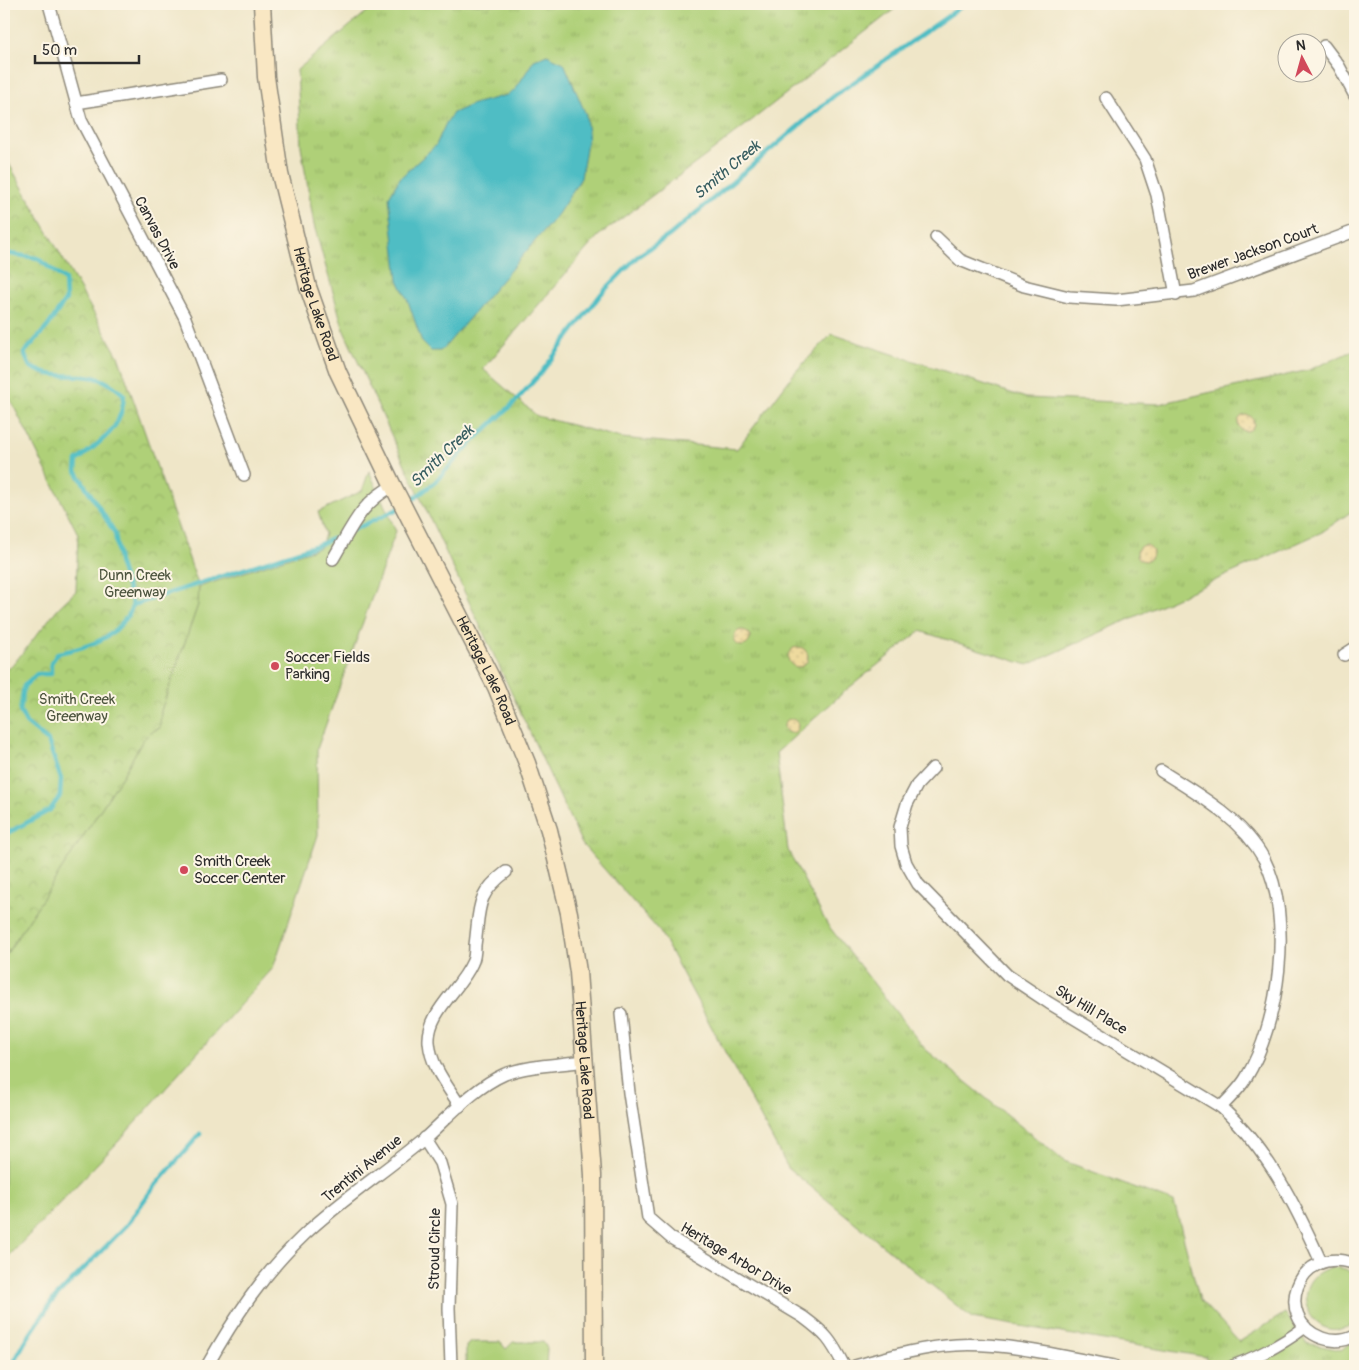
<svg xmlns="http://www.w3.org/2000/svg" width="1359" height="1370" viewBox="0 0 1359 1370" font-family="Pangolin,sans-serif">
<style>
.grass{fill:url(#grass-tufts);stroke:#6d7e52}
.sand{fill:url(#sand-dots);stroke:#8c8264}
.park{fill:url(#park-crowns);stroke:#6d7e52}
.garden{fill:#afd078;stroke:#6d7e52}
.water{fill:#4fbdc4;stroke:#3d7478}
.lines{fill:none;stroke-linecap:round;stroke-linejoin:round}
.stream{stroke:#4fbdc4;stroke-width:4.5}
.street-casing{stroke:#8d887a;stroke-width:14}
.secondary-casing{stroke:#8d887a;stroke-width:19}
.street{stroke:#fff;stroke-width:11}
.secondary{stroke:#f9e7c3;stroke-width:16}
.poi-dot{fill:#d1495b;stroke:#fcf5e5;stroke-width:2}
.labels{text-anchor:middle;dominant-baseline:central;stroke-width:4;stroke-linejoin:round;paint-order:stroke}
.street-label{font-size:15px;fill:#2b2b2b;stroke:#fcf5e5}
.park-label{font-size:15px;fill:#4c543e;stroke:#fcf5e5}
.poi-label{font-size:15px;fill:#2b2b2b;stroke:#fcf5e5;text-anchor:start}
.water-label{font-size:16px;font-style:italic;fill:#385e61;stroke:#fcf5e5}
</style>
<defs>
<pattern id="grass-tufts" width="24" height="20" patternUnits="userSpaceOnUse" patternTransform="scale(1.25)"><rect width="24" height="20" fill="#afd078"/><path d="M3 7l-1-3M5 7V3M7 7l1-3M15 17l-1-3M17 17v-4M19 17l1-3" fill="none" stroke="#97b368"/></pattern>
<pattern id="sand-dots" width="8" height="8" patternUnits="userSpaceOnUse" patternTransform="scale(1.25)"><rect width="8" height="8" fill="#eeda9e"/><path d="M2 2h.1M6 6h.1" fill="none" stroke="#cb8" stroke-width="1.8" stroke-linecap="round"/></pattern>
<pattern id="park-crowns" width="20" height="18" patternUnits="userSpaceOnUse" patternTransform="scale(1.25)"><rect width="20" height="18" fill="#afd078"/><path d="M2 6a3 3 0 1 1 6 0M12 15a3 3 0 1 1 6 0" fill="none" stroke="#97b368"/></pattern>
</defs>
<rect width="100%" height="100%" fill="#fcf5e5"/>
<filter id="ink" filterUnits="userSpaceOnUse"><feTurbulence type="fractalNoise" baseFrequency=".02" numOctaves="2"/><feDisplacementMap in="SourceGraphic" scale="10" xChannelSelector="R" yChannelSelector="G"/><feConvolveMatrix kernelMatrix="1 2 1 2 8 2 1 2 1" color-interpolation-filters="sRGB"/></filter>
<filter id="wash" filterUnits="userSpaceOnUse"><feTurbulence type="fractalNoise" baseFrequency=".0096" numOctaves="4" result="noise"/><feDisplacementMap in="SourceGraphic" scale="20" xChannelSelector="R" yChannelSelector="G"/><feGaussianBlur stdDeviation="1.12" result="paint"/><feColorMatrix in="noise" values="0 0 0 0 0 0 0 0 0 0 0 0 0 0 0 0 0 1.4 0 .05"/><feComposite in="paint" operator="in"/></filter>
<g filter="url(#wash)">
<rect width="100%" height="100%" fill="#efe6c8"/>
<path class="grass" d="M376,4h525l-186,145 -117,87 -115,133 54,47 84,22 116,11 59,-78 36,-37 194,64 133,6 150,-34 46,-20v159l-33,23 -294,133 -108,-34 -75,60 -69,62 12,97 39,74 98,125 139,112 110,41 26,98 39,42 46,-29 21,30 35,7 14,-11v27h-148l-1,-9 -234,-39 -184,-150 -128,-236 -78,-88 -182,-390 -56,-123 -30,-106 -13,-79 -4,-76z"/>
<g class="sand">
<circle cx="1246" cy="423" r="8"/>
<circle cx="1145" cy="553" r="8"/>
<circle cx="742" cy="638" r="8"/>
<circle cx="798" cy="657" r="10"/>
<circle cx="791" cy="726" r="7"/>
</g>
<path class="park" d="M4,155l114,201 81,231 -1,18 -37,106 -1,17 -9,4 -8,8 -20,35 -119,183v-287l8,-5 46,-58 18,-17 2,-57 -74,-147z"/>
<g class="garden">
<path d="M369,471l27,60 -79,218 1,86 -45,133 -156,175 -113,118v-303l119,-183 20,-35 8,-8 9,-4 1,-17 37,-106 1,-18 122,-40 4,-13 -7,-22 44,-21z"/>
<path d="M1333,1267l12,2 10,5v49c-44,28 -74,-44 -22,-56z"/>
<path d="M471,1342h29l6,7 7,-7h30l4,6 -1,18h-80v-20z"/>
</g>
<path class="water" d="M547,55l17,8 22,52 2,21 -7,42 -23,36 -114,134 -4,3h-9l-9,-9 -14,-41 -10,-21 -9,-83 11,-19 36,-33 10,-22 7,-10 20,-9 34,-9 8,-5 19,-30z"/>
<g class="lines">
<g class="stream">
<path d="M4,253l33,5 28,22 1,19 -18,27 -24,27 6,14c6,2 13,6 19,7 33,5 48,-5 75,21 -2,36 -22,44 -47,66l-1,10 39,62 4,29 14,43"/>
<path d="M407,504l27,-21 38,-41 43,-40 25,-28 61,-80 37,-38 32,-21 164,-139 131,-92"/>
<path d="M353,530l47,-22"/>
<path d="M4,835l46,-25 10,-14 1,-17 -13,-38 -22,-18 -6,-12 4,-25 13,-12h14v-11l7,-10c32,-6 61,-15 75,-48l185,-60 25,-11"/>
<path d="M12,1366l13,-24 28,-42 73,-74 27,-38 47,-54"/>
</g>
</g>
</g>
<g filter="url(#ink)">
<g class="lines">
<defs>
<g id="street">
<path d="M49,4l32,116 104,198 59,157"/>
<path d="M1324,46l15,20 16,30"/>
<path d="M1106,98l39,61 12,36 19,100"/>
<path d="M76,103l145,-23"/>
<path d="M936,237l24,23 64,26 45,11 47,3 78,-9 161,-60"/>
<path d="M333,559c18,-30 27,-56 60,-73"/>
<path d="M1344,655l11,-7"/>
<path d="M933,768l-16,17 -10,19 -7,23 1,19 5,17 12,21 89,91 42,28 172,104c47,43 74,97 100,155"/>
<path d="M1161,771c37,23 81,48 103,88 30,58 15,165 -18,219 -6,10 -16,20 -25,29"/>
<path d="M621,1014l8,79 19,125 23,20 132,79c23,17 28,23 41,49"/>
<path d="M460,1106c-13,-21 -29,-39 -31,-64 -2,-30 32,-53 43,-79 3,-5 3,-12 3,-18 5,-36 0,-50 31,-73"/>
<path d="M424,1138l16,25 12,41 -3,104 2,58"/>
<path d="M1355,1264c-59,-21 -83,56 -33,74 11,4 23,3 33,-2"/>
<path d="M207,1366c27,-48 56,-92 97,-131 37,-35 82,-64 121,-97 24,-22 50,-51 80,-64 25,-9 53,-9 79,-13"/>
<path d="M855,1366c33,-9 67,-19 101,-21 49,-3 110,12 158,21"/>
<path d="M1233,1366c26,-10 49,-21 72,-39"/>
</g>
<g id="secondary">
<path id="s1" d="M262,4l4,73 14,97 28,113 30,85 55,114 103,201 31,76 22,67 20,83 9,59 15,203 1,191"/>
</g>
</defs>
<use href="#street" class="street-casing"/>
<use href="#secondary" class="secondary-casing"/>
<use href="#street" class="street"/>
<use href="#secondary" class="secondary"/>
</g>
</g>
<g class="poi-dot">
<circle cx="275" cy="666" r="5"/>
<circle cx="184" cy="870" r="5"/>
</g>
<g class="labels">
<g class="street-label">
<text transform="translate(157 233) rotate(62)">Canvas Drive</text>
<text transform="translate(1253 252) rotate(-20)">Brewer Jackson Court</text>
<text stroke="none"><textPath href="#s1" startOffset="306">Heritage Lake Road</textPath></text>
<text stroke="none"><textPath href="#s1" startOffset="711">Heritage Lake Road</textPath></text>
<text transform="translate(1091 1010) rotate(31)">Sky Hill Place</text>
<text stroke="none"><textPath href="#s1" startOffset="1116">Heritage Lake Road</textPath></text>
<text transform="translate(362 1169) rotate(-39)">Trentini Avenue</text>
<text transform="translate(435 1249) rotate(-89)">Stroud Circle</text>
<text transform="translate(736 1259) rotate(31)">Heritage Arbor Drive</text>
</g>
<g class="park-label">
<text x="135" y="575">Dunn Creek<tspan x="135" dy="17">Greenway</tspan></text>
<text x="77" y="699">Smith Creek<tspan x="77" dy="17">Greenway</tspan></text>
</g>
<g class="poi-label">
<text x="285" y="657">Soccer Fields<tspan x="285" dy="17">Parking</tspan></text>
<text x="194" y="861">Smith Creek<tspan x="194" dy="17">Soccer Center</tspan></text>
</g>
<g class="water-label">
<text transform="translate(727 170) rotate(-40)">Smith Creek</text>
<text transform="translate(442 456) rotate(-44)">Smith Creek</text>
</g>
</g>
<rect width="1359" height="1370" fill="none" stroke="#fcf5e5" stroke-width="20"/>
<g transform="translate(1302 58) rotate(354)"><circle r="24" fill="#fcf5e5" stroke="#a8a49b"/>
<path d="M0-4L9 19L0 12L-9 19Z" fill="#d1495b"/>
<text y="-8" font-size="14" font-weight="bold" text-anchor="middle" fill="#2b2b2b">N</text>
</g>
<path d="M35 55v8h104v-8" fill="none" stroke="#2b2b2b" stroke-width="2.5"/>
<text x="42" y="55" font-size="15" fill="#2b2b2b" stroke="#fcf5e5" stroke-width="4" paint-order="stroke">50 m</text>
</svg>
